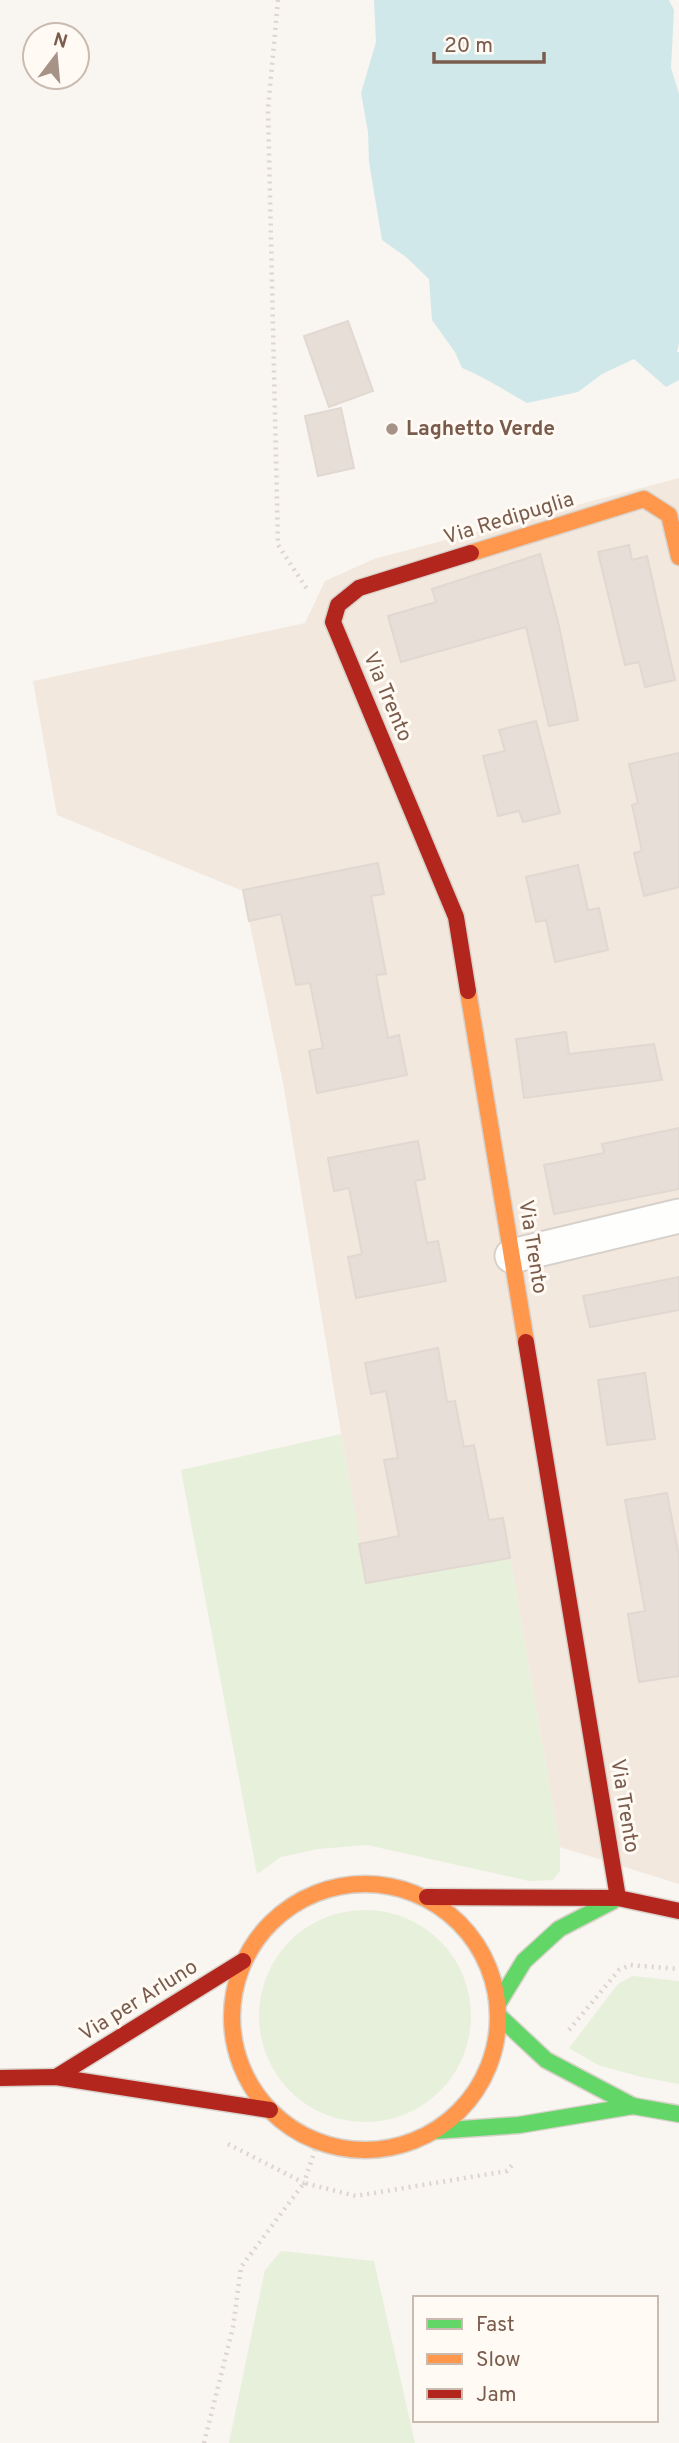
<svg xmlns="http://www.w3.org/2000/svg" width="679" height="2443" viewBox="0 0 679 2443" font-family="Overpass,sans-serif">
<style>
.residential{fill:#f2e8de}
.green{fill:#e7f0db}
.water{fill:#d0e8ea}
.building{fill:#e6ded7;stroke:#e2d8d2;stroke-width:2}
.lines{fill:none;stroke-linecap:round;stroke-linejoin:round}
.street-casing{stroke:#d7d1cb;stroke-width:37}
.fast-casing{stroke:#d9d2cb;stroke-width:19}
.slow-casing{stroke:#d9d2cb;stroke-width:19}
.jam-casing{stroke:#d9d2cb;stroke-width:19}
.path{stroke:#dcd5d0;stroke-width:4.5;stroke-dasharray:2 5;stroke-linecap:butt}
.street{stroke:#fefefd;stroke-width:33}
.fast{stroke:#63d668;stroke-width:16}
.slow{stroke:#ff974d;stroke-width:16}
.jam{stroke:#b3261e;stroke-width:16}
.poi-dot{fill:#a69286;stroke:#fffaf3;stroke-width:2.5}
.labels{text-anchor:middle;dominant-baseline:central;stroke-width:6;stroke-linejoin:round;paint-order:stroke}
.poi-label{font-size:21px;font-weight:bold;fill:#7a5c4d;stroke:#fffaf3;text-anchor:start}
.street-label{font-size:21px;fill:#7a5c4d;stroke:#fffaf3}
</style>
<rect width="100%" height="100%" fill="#f9f5f0"/>
<path class="residential" d="M679,478v1406l-119,-37 -50,-289 -144,25 -83,-500 -40,-192 -186,-76 -24,-134 272,-58 20,-42 49,-22z"/>
<g class="green">
<path d="M341,1434l26,149 143,-25 50,289v24l-7,9 -24,1 -162,-36 -49,4 -37,8 -24,17 -76,-404z"/>
<circle cx="365" cy="2016" r="106"/>
<path d="M633,1976l46,5v103l-38,-7 -43,-12 -29,-17 49,-64z"/>
<path d="M281,2251l93,10 41,182h-186l36,-173z"/>
</g>
<path class="water" d="M374,0h295l5,10 -3,58 8,26v249l-2,9h2v28l-13,7 -32,-28 -32,15 -24,18 -51,11c-22,-12 -42,-26 -65,-35l-7,-16 -23,-32 -3,-41 -23,-22 -24,-17 -13,-78 -1,-30 -7,-39 15,-51z"/>
<g class="building">
<path d="M348,321l25,70 -44,16 -25,-71z"/>
<path d="M341,408l13,60 -36,8 -13,-60z"/>
<path d="M629,545l3,15 15,-4 28,124 -30,7 -6,-25 -14,3 -27,-113z"/>
<path d="M540,554l19,72 19,94 -29,6 -23,-99 -125,35 -13,-46 48,-14 -4,-13z"/>
<path d="M536,721l24,92 -37,9 -4,-11 -21,5 -15,-60 22,-5 -6,-21z"/>
<path d="M679,753v134l-35,9 -10,-43 8,-2 -10,-46 6,-2 -9,-39z"/>
<path d="M378,863l6,31 -13,2 15,78 -10,1 12,63 11,-3 8,40 -90,18 -8,-42 14,-3 -13,-65 -14,2 -15,-71 -32,7 -6,-31z"/>
<path d="M578,865l10,45 11,-2 9,42 -53,12 -9,-42 -10,2 -10,-45z"/>
<path d="M566,1032l3,22 85,-10 8,36 -138,18 -8,-59z"/>
<path d="M679,1128v61l-125,25 -10,-49 60,-12 -2,-9z"/>
<path d="M418,1141l7,38 -10,2 12,62 11,-2 8,40 -90,17 -8,-41 14,-3 -13,-66 -15,3 -6,-33z"/>
<path d="M679,1277v33l-89,17 -7,-31z"/>
<path d="M438,1348l9,54 8,-1 9,46 10,-2 15,75 14,-2 7,40 -144,25 -7,-39 40,-8 -15,-76 14,-2 -12,-67 -15,3 -6,-31z"/>
<path d="M645,1373l10,66 -48,6 -9,-65z"/>
<path d="M667,1493l12,64v119l-40,6 -11,-68 17,-3 -20,-111z"/>
</g>
<g class="lines">
<defs>
<path id="street" d="M512,1256l167,-40"/>
<g id="fast">
<path d="M499,2002l25,-41 35,-32 54,-28"/>
<path d="M500,2017l46,43 87,46"/>
<path d="M434,2131l85,-6 114,-19 46,8"/>
</g>
<g id="slow">
<path d="M471,553l173,-54 25,16 10,42"/>
<path d="M468,991l58,351"/>
<circle cx="365" cy="2017" r="133"/>
</g>
<g id="jam">
<path d="M468,991l-12,-74 -123,-295 5,-17 21,-17 112,-35"/>
<path d="M526,1342l92,556"/>
<path d="M427,1897l191,1 61,13"/>
<path d="M56,2077l187,-116"/>
<path d="M0,2078l56,-1 214,33"/>
</g>
</defs>
<use href="#street" class="street-casing"/>
<use href="#fast" class="fast-casing"/>
<use href="#slow" class="slow-casing"/>
<use href="#jam" class="jam-casing"/>
<g class="path">
<path d="M278,0l-10,109 10,436 29,44"/>
<path d="M569,2030l50,-60 11,-5 49,4"/>
<path d="M228,2144l76,39 14,-42"/>
<path d="M204,2443l29,-116 8,-60 63,-84 52,13 151,-25 7,-8"/>
</g>
<use href="#street" class="street"/>
<use href="#fast" class="fast"/>
<use href="#slow" class="slow"/>
<use href="#jam" class="jam"/>
</g>
<circle class="poi-dot" cx="392" cy="429" r="7"/>
<g class="labels">
<g class="poi-label">
<text x="406" y="429">Laghetto Verde</text>
</g>
<g class="street-label">
<text transform="translate(509 519) rotate(-17)">Via Redipuglia</text>
<text transform="translate(387 697) rotate(67)">Via Trento</text>
<text transform="translate(532 1247) rotate(81)">Via Trento</text>
<text transform="translate(624 1806) rotate(81)">Via Trento</text>
<text transform="translate(139 2001) rotate(-32)">Via per Arluno</text>
</g>
</g>
<rect x="413" y="2296" width="245" height="126" fill="#fffaf3" stroke="#cabbb1" stroke-width="2"/>
<rect x="427" y="2319" width="35" height="10" fill="#63d668" stroke="#cabbb1" stroke-width="2"/>
<text x="476" y="2331" font-size="21" fill="#7a5c4d">Fast</text>
<rect x="427" y="2354" width="35" height="10" fill="#ff974d" stroke="#cabbb1" stroke-width="2"/>
<text x="476" y="2366" font-size="21" fill="#7a5c4d">Slow</text>
<rect x="427" y="2389" width="35" height="10" fill="#b3261e" stroke="#cabbb1" stroke-width="2"/>
<text x="476" y="2401" font-size="21" fill="#7a5c4d">Jam</text>
<g transform="translate(56 56) rotate(16)"><circle r="33" fill="#fffaf3" stroke="#cabbb1" stroke-width="2"/>
<path d="M0-5L12 26L0 18L-12 26Z" fill="#a69286"/>
<text y="-10" font-size="19" font-weight="bold" text-anchor="middle" fill="#7a5c4d">N</text>
</g>
<path d="M434 52v10h110v-10" fill="none" stroke="#7a5c4d" stroke-width="3.5"/>
<text x="444" y="52" font-size="21" fill="#7a5c4d" stroke="#fffaf3" stroke-width="5" paint-order="stroke">20 m</text>
</svg>
